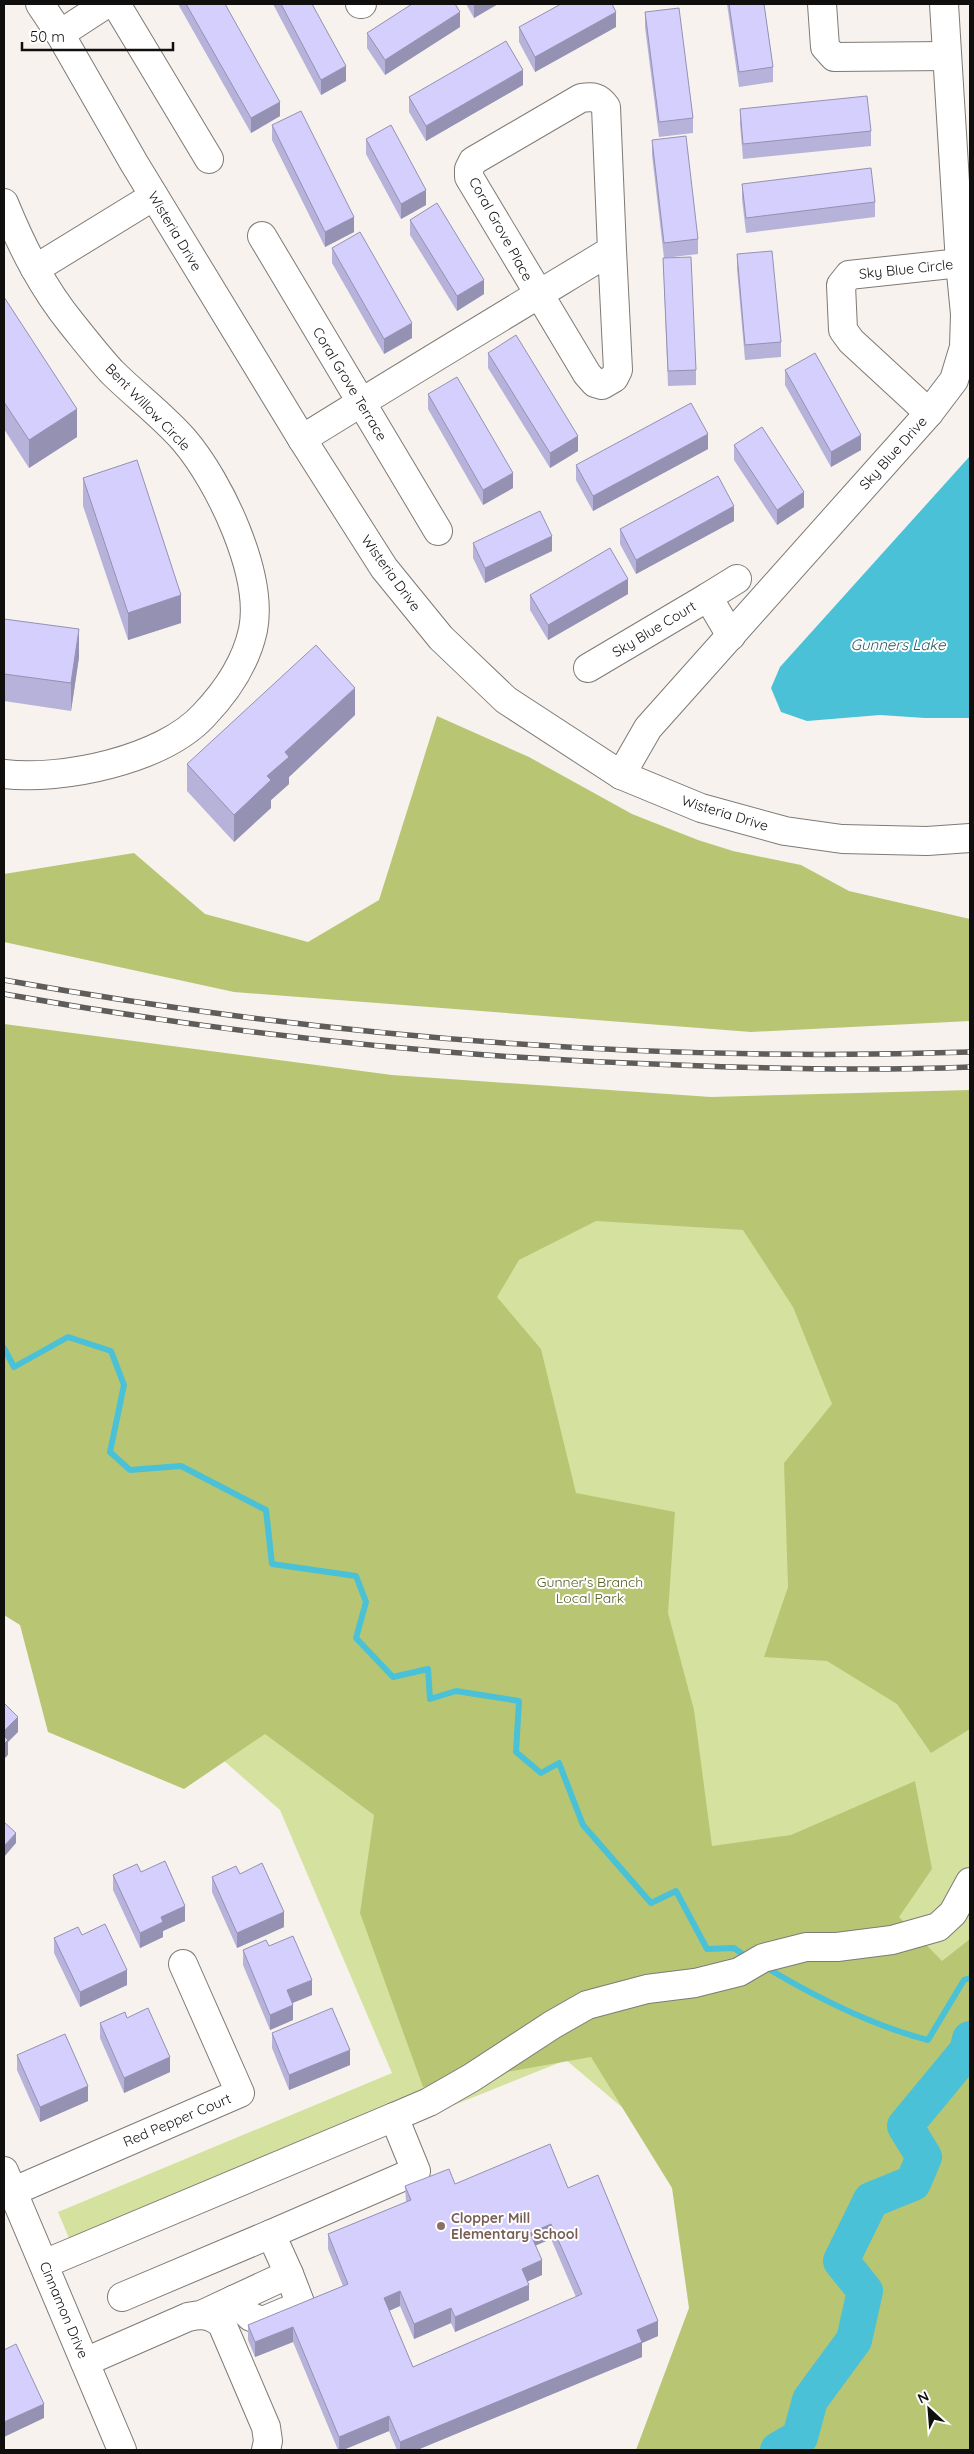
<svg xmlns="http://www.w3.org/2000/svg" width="974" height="2454" viewBox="0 0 974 2454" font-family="Quicksand,sans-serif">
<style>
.green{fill:#d5e29f}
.forest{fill:#b8c673}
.water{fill:#4ac1d6}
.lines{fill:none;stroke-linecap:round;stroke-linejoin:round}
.stream{stroke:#4ac1d6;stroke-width:6}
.river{stroke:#4ac1d6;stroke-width:36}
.minor-casing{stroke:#7e7a76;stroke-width:30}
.minor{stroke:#fff;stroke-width:28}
.rail-casing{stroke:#5f5c5a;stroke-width:5.5}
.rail{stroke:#fff;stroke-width:4;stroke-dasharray:11;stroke-linecap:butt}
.wall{fill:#b7b2da;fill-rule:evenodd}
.shaded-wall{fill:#9591b2}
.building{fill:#d5cffe;stroke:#9591b2;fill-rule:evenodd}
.education-dot{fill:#8d6e63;stroke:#fff;stroke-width:2}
.labels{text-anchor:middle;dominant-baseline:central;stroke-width:4;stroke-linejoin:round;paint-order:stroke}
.street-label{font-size:14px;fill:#110f0e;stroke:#fff}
.park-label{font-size:14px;fill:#555d22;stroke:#fff}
.education-label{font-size:14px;font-weight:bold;fill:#785e54;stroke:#fff;text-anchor:start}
.water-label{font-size:15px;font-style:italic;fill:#295b64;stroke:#fff}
</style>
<rect width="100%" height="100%" fill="#f7f2ee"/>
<path class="green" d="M4,1140l966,78v1232l-249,-259 -155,-131 -489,197 -19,-45 334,-139 -112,-263 -276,-242z"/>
<g class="forest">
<path d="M437,716l92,41 103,57 66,26 35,11 68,14 48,26 121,28v102l-219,11 -517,-40 -230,-50v-68l130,-21 71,61 103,28 71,-42z"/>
<path d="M4,1024l388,51 319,22 259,-7v639l-39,24 -34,-49 -70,-43 -63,-4 24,-70 -4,-124 48,-59 -39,-97 -50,-77 -147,-9 -77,39 -22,37 44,52 35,144 99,19 -7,101 26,97 18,136 79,-11 124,-54 17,88 -33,48 43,44 28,-22v511h-334l53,-142 -17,-120 -81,-131 -168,30 -63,-174 14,-98 -109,-81 -81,55 -136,-57 -28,-107 -16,-10z"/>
</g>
<path class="water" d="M970,456v262h-45l-45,-3 -73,6 -26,-9 -10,-24 9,-21z"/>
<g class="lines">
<g class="stream">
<path d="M4,1348l10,19 54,-30 43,14 13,34 -14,67 20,18 51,-4 85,44 6,54 84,12 10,26 -10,36 37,39 35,-8 2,30 26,-8 63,10 -3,51 25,21 18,-10 24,62 68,78 25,-12 31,58 27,-1 7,5"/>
<path d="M772,1971c46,27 105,56 156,69l36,-60 6,-2"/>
</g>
<path class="river" d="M778,2450l22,-13 10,-37 44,-60 11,-49 -24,-30 30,-61 42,-17 11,-26 -19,-31 62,-75 3,-12"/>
<defs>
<g id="minor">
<path d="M40,4l20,30 74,129 168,276 82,129 57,70 65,62 115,75 80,33 84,23 57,8 85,2 43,-3"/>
<path d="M116,4l93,155"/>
<path d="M360,4h2"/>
<path d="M822,4l3,43 9,10 113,-1"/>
<path d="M60,34l46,-30"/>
<path d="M4,203c18,44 38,84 68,121 13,16 26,33 40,48 23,23 50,43 72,68 36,42 80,135 69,190 -7,32 -27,62 -49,85 -41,45 -142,66 -200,59"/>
<path d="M262,236l176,295"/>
<path d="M35,269l119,-73"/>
<path d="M929,413l-78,-72 -8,-11 -2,-45 8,-10 111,-12"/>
<path d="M302,439c103,-64 206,-126 310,-189l-6,-143c-7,-10 -13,-11 -25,-9l-108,63 -4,8v8l118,197 8,9 7,2 12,-7 4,-8 -6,-120"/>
<path d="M708,597l29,-18"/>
<path d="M588,668l120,-71 23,39"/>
<path d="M621,775l27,-47 281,-315 25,-33 10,-33 1,-33 -5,-51 -16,-259"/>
<path d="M394,2117l35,-15 42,-24 81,-53 35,-20 60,-16 48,-6 44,-11 24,-14 43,-11h31l55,-7 46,-13 15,-14 17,-31"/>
<path d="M4,2171l118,279"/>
<path d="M14,2191l226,-98 -57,-129"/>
<path d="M44,2264l350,-147 22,54 -145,63 18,40 -86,40"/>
<path d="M122,2297l149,-63"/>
<path d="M233,2300l18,17 12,4 38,-16 -12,-31"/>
<path d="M85,2362l103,-45c14,-3 22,-3 34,7l44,103 2,14 -2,9"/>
</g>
</defs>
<use href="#minor" class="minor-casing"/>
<use href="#minor" class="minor"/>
<defs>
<g id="rail">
<path d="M4,980c318,57 642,83 966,72"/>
<path d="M4,994c223,40 447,64 674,71 97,4 195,6 292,2"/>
</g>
</defs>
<use href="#rail" class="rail-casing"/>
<use href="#rail" class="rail"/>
</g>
<g class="wall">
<path d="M178,4h47l55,112 -29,17z"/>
<path d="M273,4h39l34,77 -25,14z"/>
<path d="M466,4h32l-24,14z"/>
<path d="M727,4h37l9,63v15l-34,5z"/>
<path d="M645,12l48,106v15l-34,4 -14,-110z"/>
<path d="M460,27l-75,48 -18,-27v-15z"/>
<path d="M519,27h97l-81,45 -16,-30z"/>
<path d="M523,85l-97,56 -17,-29v-15z"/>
<path d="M740,109l131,22v15l-128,13 -3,-35z"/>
<path d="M272,125l82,107 -29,15 -53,-107z"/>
<path d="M366,139l60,66 -25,14 -35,-65z"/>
<path d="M652,140l46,99v15l-34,4 -12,-103z"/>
<path d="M742,184l133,18v15l-129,16 -4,-34z"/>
<path d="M410,220l74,74 -27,17 -47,-76z"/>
<path d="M332,248l80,90 -28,16 -52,-91z"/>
<path d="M737,254l44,88v15l-36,3 -8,-91z"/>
<path d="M663,258l33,112v15l-28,1z"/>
<path d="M4,297l73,140 -48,31 -25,-39z"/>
<path d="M488,353l90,98 -28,17 -62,-100z"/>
<path d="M785,370l76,80 -30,17 -46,-82z"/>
<path d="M428,394l85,94 -30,17 -55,-96z"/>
<path d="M734,445l70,62 -27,18 -43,-65z"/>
<path d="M708,449l-115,62 -17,-31v-15z"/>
<path d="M83,478l98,145 -53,17 -45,-134z"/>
<path d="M734,521l-98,53 -16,-30v-15z"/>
<path d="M473,543l79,8 -67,32 -12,-25z"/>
<path d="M628,594l-80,46 -18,-30v-15z"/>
<path d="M4,619l75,38 -8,54 -67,-10z"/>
<path d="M355,715l-66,62v7l-18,16v8l-37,34 -47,-51v-27z"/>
<path d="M141,1872l44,49 -22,10v6l-23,11 -27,-58v-15z"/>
<path d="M240,1874l44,53 -47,21 -25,-56v-15z"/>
<path d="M82,1935l45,50 -47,22 -26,-54v-15z"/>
<path d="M269,1946l43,49 -19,8v17l-23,10 -27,-65v-15z"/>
<path d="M127,2018l43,54 -46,21 -24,-55v-15z"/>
<path d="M272,2033l78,32 -61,25 -17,-42z"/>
<path d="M17,2055l71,46 -48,21 -23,-52z"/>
<path d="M455,2184l113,4 90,148 -16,7v14l-225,93h-20l-8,-19 -46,19h-5l-45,-108 -38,15 -7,-17v-15l95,-39 -15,-37v-15l78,-32 -1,-16zM551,2239l25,58 -163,70 -24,-56 11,-5 14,33 37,-16 4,9 74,-32 -1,-19 14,-6 -7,-30z"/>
</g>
<g class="shaded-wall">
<path d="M474,4h24l-24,14z"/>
<path d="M460,12v15l-75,48v-15z"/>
<path d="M616,12v15l-81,45v-15z"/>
<path d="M346,66v15l-25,14v-15z"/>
<path d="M523,70v15l-97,56v-15z"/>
<path d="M280,102v14l-29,17v-15z"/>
<path d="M426,190v15l-25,14v-15z"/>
<path d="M354,217v15l-29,15v-15z"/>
<path d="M484,280v14l-27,17v-15z"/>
<path d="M412,323v15l-28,16v-15z"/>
<path d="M77,409v28l-48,31v-28z"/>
<path d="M708,434v15l-115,62v-15z"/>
<path d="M861,435v15l-30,17v-15z"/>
<path d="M578,436v15l-28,17v-15z"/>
<path d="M513,473v15l-30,17v-15z"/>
<path d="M804,492v15l-27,18v-15z"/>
<path d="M734,506v15l-98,53v-14z"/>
<path d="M552,536v15l-67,32v-15z"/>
<path d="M628,579v15l-80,46v-15z"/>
<path d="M181,595v28l-53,17v-27z"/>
<path d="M79,629v28l-8,54v-28z"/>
<path d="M355,688v27l-66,62v7l-18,16v8l-37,34v-27l33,-39 18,-24z"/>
<path d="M18,1717v15l-10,10v13l-4,4v-28z"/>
<path d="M16,1833v10l-12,14v-11z"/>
<path d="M185,1906v15l-22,10v6l-23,11v-15l21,-16z"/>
<path d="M284,1912v15l-47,21v-15z"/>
<path d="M127,1970v15l-47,22v-15z"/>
<path d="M312,1980v15l-25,10v-15z"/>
<path d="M293,2005v15l-23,10v-15z"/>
<path d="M350,2050v15l-61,25v-15z"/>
<path d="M170,2057v15l-46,21v-15z"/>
<path d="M88,2086v15l-48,21v-15z"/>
<path d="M551,2224v15l-21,9v-15z"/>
<path d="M542,2260v15l-20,9v-15z"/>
<path d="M529,2285v15l-74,32v-15z"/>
<path d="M400,2291v15l-16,7v-15z"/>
<path d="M451,2308v15l-37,16v-15z"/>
<path d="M658,2321v15l-16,7v14l-225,93h-17v-8l237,-112z"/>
<path d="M293,2327v15l-38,15v-15z"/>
<path d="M44,2404v14l-40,19v-15z"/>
<path d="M389,2416v15l-46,19h-4v-13z"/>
</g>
<g class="building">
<path d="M186,4h39l55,98 -29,16z"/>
<path d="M281,4h31l34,62 -25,14z"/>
<path d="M412,4h43l5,8 -75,48 -18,-27z"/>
<path d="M561,4h51l4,8 -81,45 -16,-30z"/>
<path d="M729,4h35l9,63 -34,5z"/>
<path d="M679,8l14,110 -34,4 -14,-110z"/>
<path d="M506,41l17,29 -97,56 -17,-29z"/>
<path d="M867,96l4,35 -128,13 -3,-35z"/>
<path d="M301,111l53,106 -29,15 -53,-107z"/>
<path d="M391,125l35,65 -25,14 -35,-65z"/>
<path d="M686,136l12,103 -34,4 -12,-103z"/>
<path d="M871,168l4,34 -129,16 -4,-34z"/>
<path d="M437,203l47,77 -27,16 -47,-76z"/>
<path d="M360,232l52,91 -28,16 -52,-91z"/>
<path d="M772,251l9,91 -36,3 -8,-91z"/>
<path d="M691,257l5,113 -28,1 -5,-113z"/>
<path d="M4,297l73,112 -48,31 -25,-38z"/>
<path d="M516,335l62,101 -28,17 -62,-100z"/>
<path d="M815,353l46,82 -30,17 -46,-82z"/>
<path d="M457,377l56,96 -30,17 -55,-96z"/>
<path d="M691,403l17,31 -115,62 -17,-31z"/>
<path d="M762,427l42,65 -27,18 -43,-65z"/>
<path d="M137,460l44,135 -53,18 -45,-135z"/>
<path d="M718,476l16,30 -98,54 -16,-31z"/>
<path d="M540,511l12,25 -67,32 -12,-25z"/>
<path d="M610,548l18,31 -80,46 -18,-30z"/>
<path d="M4,619l75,10 -8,54 -67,-9z"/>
<path d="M316,645l39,43 -70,64 4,5 -22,19 4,4 -37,35 -47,-51z"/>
<path d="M4,1703l14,14 -14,14z"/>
<path d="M4,1736l4,4 -4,4z"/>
<path d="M4,1822l12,11 -12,13z"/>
<path d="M165,1861l20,45 -24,11 2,5 -23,11 -27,-58 24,-11 4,8z"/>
<path d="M262,1863l22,49 -47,21 -25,-56 24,-11 4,8z"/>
<path d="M105,1924l22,46 -47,22 -26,-54 24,-11 4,8z"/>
<path d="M293,1936l19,44 -25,10 6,15 -23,10 -27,-65 23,-10 3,6z"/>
<path d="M148,2008l22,49 -46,21 -24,-55 25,-11 2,6z"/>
<path d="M332,2008l18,42 -61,25 -17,-42z"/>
<path d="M65,2034l23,52 -48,21 -23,-52z"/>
<path d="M550,2144l18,44 30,-13 60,146 -21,9 5,12 -242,100 -11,-26 -50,21 -46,-110 -38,15 -7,-17 100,-41 -20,-50 83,-34 -6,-14 44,-17 6,15zM551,2224l31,70 -169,73 -29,-69 16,-7 14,33 37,-16 4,9 74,-32 -7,-16 20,-9 -12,-27z"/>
<path d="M16,2344l28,60 -40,18v-72z"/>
</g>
<circle class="education-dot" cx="441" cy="2226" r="5"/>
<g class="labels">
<g class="street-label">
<text transform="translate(501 229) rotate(61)">Coral Grove Place</text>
<text transform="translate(175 231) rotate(59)">Wisteria Drive</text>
<text transform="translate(906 269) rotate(-6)">Sky Blue Circle</text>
<text transform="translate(350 384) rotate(59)">Coral Grove Terrace</text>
<text transform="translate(148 407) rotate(46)">Bent Willow Circle</text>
<text transform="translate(893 453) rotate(-48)">Sky Blue Drive</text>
<text transform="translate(391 573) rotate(54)">Wisteria Drive</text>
<text transform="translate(654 629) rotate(-31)">Sky Blue Court</text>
<text transform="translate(725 813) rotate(17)">Wisteria Drive</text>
<text transform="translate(177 2120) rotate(-23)">Red Pepper Court</text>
<text transform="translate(64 2310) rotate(67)">Cinnamon Drive</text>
</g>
<g class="park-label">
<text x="590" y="1582">Gunner's Branch<tspan x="590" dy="16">Local Park</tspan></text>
</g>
<g class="education-label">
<text x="451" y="2218">Clopper Mill<tspan x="451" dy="16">Elementary School</tspan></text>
</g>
<g class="water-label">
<text x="898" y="644">Gunners Lake</text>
</g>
</g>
<rect width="974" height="2454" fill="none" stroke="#110f0e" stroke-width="10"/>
<g transform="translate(929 2409) rotate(334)" stroke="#ffffff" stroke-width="4" paint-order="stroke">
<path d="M0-4L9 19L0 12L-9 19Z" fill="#110f0e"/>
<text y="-8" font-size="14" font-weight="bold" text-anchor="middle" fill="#110f0e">N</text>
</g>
<path d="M22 42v8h151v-8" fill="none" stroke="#110f0e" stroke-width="2.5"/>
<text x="30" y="42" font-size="15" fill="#110f0e" stroke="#ffffff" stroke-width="4" paint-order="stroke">50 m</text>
</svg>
